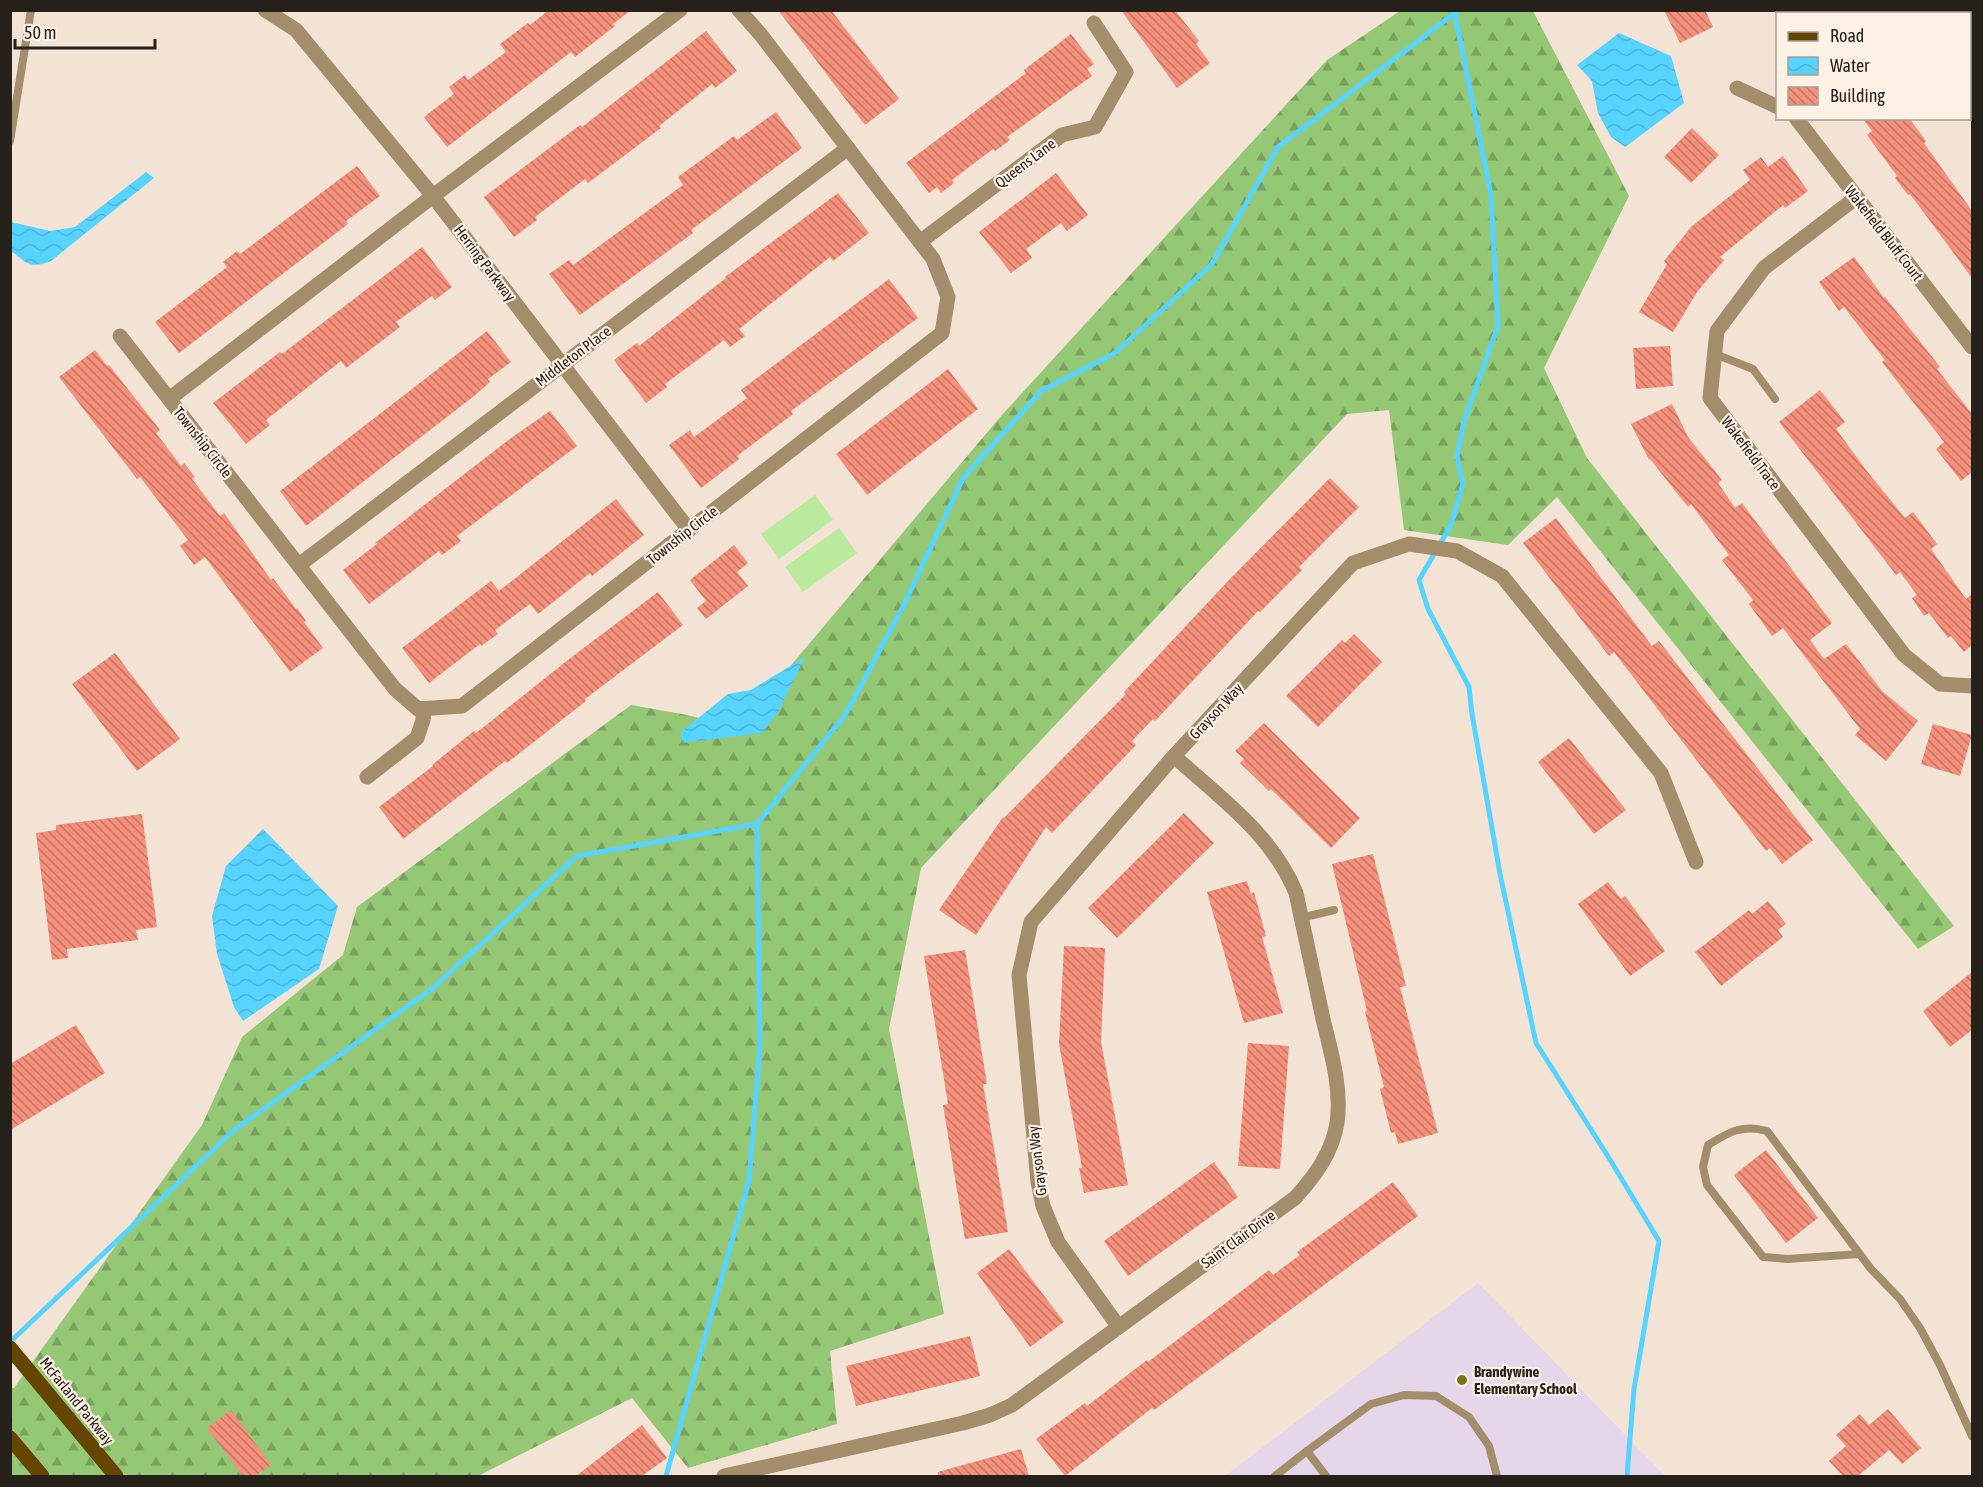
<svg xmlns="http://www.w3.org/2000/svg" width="1983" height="1487" viewBox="0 0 1983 1487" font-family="'Asap Condensed',sans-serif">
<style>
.education{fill:#e6d6e9}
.forest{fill:url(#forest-firs)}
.garden{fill:#b9ea9d}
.water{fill:url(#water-waves)}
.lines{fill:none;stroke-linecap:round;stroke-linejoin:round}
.stream{stroke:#56d3ff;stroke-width:5}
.building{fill:url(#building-back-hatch)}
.lane{stroke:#a38d6a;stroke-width:8}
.street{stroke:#a38d6a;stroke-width:15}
.primary{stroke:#644502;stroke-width:15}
.poi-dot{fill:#76761c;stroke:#fef1e5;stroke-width:2}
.labels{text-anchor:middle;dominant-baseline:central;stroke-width:4.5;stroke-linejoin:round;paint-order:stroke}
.street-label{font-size:15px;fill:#27211b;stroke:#fef1e5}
.poi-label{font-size:15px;font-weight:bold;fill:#27211b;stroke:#fef1e5;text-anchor:start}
</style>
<defs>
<pattern id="forest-firs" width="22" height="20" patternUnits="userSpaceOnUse" patternTransform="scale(1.5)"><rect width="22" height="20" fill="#94c875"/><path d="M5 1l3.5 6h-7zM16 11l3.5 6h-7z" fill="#79a25f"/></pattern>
<pattern id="water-waves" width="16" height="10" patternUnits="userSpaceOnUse" patternTransform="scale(1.5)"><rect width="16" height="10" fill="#56d3ff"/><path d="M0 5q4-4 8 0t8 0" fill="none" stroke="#4bb5da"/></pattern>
<pattern id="building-back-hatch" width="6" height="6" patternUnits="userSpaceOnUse" patternTransform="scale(1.5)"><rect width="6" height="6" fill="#f4907b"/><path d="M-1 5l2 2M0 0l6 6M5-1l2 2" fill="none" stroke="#c67564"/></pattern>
</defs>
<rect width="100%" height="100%" fill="#f3e3d5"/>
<path class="education" d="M1478,1283l187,193h-440z"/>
<path class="forest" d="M1400,11h133l96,185 -85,172 43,90 367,468 -36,23 -361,-452 -49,48 -104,-15 -15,-120 -42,4 -426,454 -32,161 55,285 -114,37 7,73 -149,44 -56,-70 -154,78h-467l-1,-88h4l188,-263 40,-88 101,-82 14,-48 274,-202 51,9 57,13 262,-311 326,-356z"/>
<g class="garden">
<path d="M815,495l18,25 -54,39 -18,-25z"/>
<path d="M839,528l18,25 -54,39 -18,-25z"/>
</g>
<g class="water">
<path d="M1619,33l52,23 13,47 -59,44 -14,-10 -13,-24 -6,-32 -15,-16z"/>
<path d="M146,172l8,6 -103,83c-21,8 -23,3 -40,-10v-29l39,9 25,-4z"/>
<path d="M805,657l-28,57 -15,19 -80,10 -1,-11 47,-38 23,-4z"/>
<path d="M263,829l75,77 -19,63 -76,52 -9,-14 -17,-53 -5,-38 14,-50z"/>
</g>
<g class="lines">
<g class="stream">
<path d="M1455,14l36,181 7,131 -34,95 -7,35 6,28 -12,41 -32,55 9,29 41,78 3,27 28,160 36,169 73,115 50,83 -25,148 -7,87"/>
<path d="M10,1342l224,-212 198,-141 145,-133 180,-32"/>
<path d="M666,1476l83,-295 11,-137 -3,-220 88,-109 60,-112 58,-125 78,-87 74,-38 97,-89 66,-117 181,-137"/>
</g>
</g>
<g class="building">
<path d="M549,10h82l-18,14 2,2 -40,31 -4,-5 -124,95 -23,-30 30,-23 -5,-7 16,-12 3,5 38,-28 -6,-8 28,-21 2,2z"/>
<path d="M778,10h53l68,89 -34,26z"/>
<path d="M1121,10h54l24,31 -3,3 14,19 -33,25z"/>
<path d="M1664,10h41l8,17 -33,16z"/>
<path d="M706,31l31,40 -22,17 -3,-4 -53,42 2,2 -73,55 -3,-4 -50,38 2,3 -23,17 -30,-40 96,-72 2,2z"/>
<path d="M1071,34l23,30 -7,5 5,7 -85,61 3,3 -15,11 -2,-2 -41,31 2,3 -13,10 -4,-6 -8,6 -23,-30 120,-90 -2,-3z"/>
<path d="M776,112l26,36 -111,82 2,3 -113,82 -31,-41 20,-14 4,5 110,-80 -5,-8 56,-41 3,4z"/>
<path d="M1862,118h47l17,23 -2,2 48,68v67l-62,-84 -2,1 -13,-17 2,-2 -30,-41 5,-4z"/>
<path d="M1692,128l27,27 -28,28 -27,-26z"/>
<path d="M1783,156l25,35 -23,17 -2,-3 -63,52 4,3 -27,32 -24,40 -34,-20 28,-48 -3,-3 27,-34 59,-47 -7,-10 18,-13 7,10z"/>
<path d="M357,166l23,30 -34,25 2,3 -169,129 -24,-31 72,-55 -4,-5 14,-11 3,3z"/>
<path d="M1056,173l32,42 -21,16 -6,-8 -35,26 6,9 -21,15 -32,-41z"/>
<path d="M838,193l31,40 -36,28 -3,-4 -91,72 6,7 -15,11 -6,-7 -59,44 2,3 -21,16 -32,-43 23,-17 2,3 87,-68 -1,-1z"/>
<path d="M422,247l30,40 -17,13 -3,-4 -36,26 4,5 -54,41 -5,-7 -75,59 4,5 -24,19 -33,-41 67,-51 2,2z"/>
<path d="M1854,257l30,41 1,-1 55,70 -3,2 35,45v58l-11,9 -25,-32 8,-7 -62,-80 3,-2 -41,-53 -5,4 -20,-29z"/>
<path d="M889,279l29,39 -127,93 2,3 -56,42 2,3 -38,29 -32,-43 21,-15 4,7 53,-39 -6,-8z"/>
<path d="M487,331l24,31 -23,17 2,3 -16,14 -168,130 -26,-35z"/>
<path d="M1670,346l3,40 -37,3 -3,-41z"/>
<path d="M95,350l12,16 2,-1 51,65 -4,3 25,33 3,-3 11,14 -3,2 28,37 4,-3 47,67 2,-2 23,31 1,-1 9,13 -2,1 19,26 -33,24 -85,-115 -11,8 -14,-19 8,-6 -48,-63 -3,2 -78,-102z"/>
<path d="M948,369l30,40 -111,86 -31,-41z"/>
<path d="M1820,390l25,32 -9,7 30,41 39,48 8,-6 24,32 -6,5 35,50 6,-5v51l-8,7 -13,-16 -3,2 -19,-25 -5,3 -12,-18 5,-3 -17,-23 -4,3 -117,-153z"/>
<path d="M1672,404l16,33 34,43 -4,3 17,25 7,-5 90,120 -22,17 14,19 22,-15 36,47 36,30 -32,40 -31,-26 5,-6 -77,-101 -11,8 -23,-32 4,-4 -31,-40 7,-5 -38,-51 -3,3 -38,-48 -1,1 -18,-36z"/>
<path d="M550,411l27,35 -120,90 4,5 -19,14 -3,-4 -70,53 -26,-34 34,-26 -2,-1 136,-105z"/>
<path d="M1330,478l29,29 -60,60 3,3 -42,42 -2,-1 -103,110 -2,-2 -21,22 4,4 -84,88 -6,-6 -70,108 -37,-25 64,-93 1,1 122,-124 -2,-2 104,-111z"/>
<path d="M616,499l28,36 -52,41 -2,-3 -52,41 -8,-10 -35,26 3,4 -17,12 -1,-2 -51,39 -27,-35 89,-67 8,10z"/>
<path d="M1556,518l96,128 7,-5 154,199 -31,24 -12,-16 -4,3 -152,-199 -5,4 -86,-113z"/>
<path d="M734,545l14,18 -11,9 11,14 -42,33 -9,-11 9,-7 -16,-21z"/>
<path d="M658,592l25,33 -98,74 1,2 -79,62 -2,-2 -102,78 -24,-32 54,-41 -1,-1 42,-34 2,2 9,-7 88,-70z"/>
<path d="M1354,634l28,28 -64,65 -32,-31 56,-56 3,3z"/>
<path d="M115,653l65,86 -43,32 -65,-87z"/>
<path d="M1264,723l96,95 -29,30 -60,-59 -2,2 -29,-28 4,-4 -9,-8z"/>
<path d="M1933,724l39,11 -12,41 -39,-12z"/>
<path d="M1569,738l57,72 -32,24 -56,-72z"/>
<path d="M1184,813l30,30 -97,95 -29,-30z"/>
<path d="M142,814l15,113 -21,3 2,10 -71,9 1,9 -16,2 -16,-127 20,-3v-5z"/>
<path d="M1373,854l33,132 -6,1 38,146 -40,11 -3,-12 -4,1 -11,-44 4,-2 -19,-75 2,-1 -35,-147z"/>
<path d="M1247,881l4,13 3,-2 12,44 -4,1 21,76 -39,10 -37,-131z"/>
<path d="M1608,882l13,17 4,-3 40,55 -35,25 -52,-72z"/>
<path d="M1768,901l18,23 -8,6 5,7 -62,49 -26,-34 54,-42 3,4z"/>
<path d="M1064,946l41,2 -4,94 27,143 -44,8 -5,-25h3l-23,-124z"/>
<path d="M965,950l22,134h-4l25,148 -43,7 -22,-134 5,-1 -24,-148z"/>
<path d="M1972,972v58l-22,17 -27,-36z"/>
<path d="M76,1025l29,48 -95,57v-66z"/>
<path d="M1248,1043l41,3 -9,123 -42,-3z"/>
<path d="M1766,1150l52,68 -32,25 -52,-68z"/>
<path d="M1214,1162l24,35 -110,79 -24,-35z"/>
<path d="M1393,1182l25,34 -264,194 -2,-2 -87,68 -29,-37 49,-36 2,3 60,-46 1,2 121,-92 4,5 27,-20 -3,-3z"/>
<path d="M1009,1249l55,73 -34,25 -53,-74z"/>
<path d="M970,1336l10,40 -124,30 -10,-40z"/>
<path d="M1888,1409l33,39 -19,16 -13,-14 -31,26h-15l-14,-15 17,-15 -10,-11 24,-21 9,11z"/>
<path d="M231,1410l40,55 -16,11h-12l-36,-48z"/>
<path d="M642,1425l25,33 -25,18h-66z"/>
<path d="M1021,1449l8,27h-91v-4z"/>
</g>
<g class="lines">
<g class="lane">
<path d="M10,141l21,-131"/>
<path d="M1715,354l38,15 22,30"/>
<path d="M1301,918l33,-8"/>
<path d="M1859,1254l-71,5 -25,-2 -56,-72 -4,-18 5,-22c21,-13 34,-21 59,-14l104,138 29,30 20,29 20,37 32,71"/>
<path d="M1275,1476l32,-25"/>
<path d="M1326,1476l-19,-25 64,-47 33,-9 32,1 33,21 20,29 8,30"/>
</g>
<g class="street">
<path d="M265,10l31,20 137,166 256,334"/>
<path d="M1906,10l3,4"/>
<path d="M1737,88l41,19"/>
<path d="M1970,95l2,5"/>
<path d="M1796,118l176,229"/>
<path d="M1857,197l-93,71 -47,63 -7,67 194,257 36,29 32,2"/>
<path d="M921,241l141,-106 33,-8 31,-55 -32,-49"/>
<path d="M120,336l275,353 23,20 44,-3 480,-373 6,-36 -15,-38 -172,-224 -22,-25"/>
<path d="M169,399l264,-203 247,-186"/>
<path d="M299,565l549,-417"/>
<path d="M367,777l50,-39 6,-18 1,-11"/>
<path d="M1118,1326l-60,-84 -15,-36 -5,-24 -19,-207 12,-53 143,-166 179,-193 56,-19 48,7 45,25 159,197 35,89"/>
<path d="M724,1476l239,-53 27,-8 22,-10 283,-207c20,-22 37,-45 42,-75 5,-34 -6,-71 -14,-104 -9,-42 -18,-84 -27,-126 -24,-59 -76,-95 -122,-137"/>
</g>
<g class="primary">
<path d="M10,1348l106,128"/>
<path d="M10,1438l32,38"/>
</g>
</g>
<circle class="poi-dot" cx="1462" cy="1380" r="6"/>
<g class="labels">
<g class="street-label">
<text transform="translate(1025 163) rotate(-37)">Queens Lane</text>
<text transform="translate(1884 233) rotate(52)">Wakefield Bluff Court</text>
<text transform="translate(485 263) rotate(53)">Herring Parkway</text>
<text transform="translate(573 356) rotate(-37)">Middleton Place</text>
<text transform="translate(203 442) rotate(52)">Township Circle</text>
<text transform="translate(1751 453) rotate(53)">Wakefield Trace</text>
<text transform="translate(682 535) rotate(-38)">Township Circle</text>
<text transform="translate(1216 711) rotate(-47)">Grayson Way</text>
<text transform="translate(1037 1161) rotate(-97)">Grayson Way</text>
<text transform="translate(1238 1239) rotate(-36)">Saint Clair Drive</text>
<text transform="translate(77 1401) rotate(51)">McFarland Parkway</text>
</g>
<g class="poi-label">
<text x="1474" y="1371">Brandywine<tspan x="1474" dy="17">Elementary School</tspan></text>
</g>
</g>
<rect width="1983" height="1487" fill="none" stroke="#27211b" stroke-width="24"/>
<rect x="1776" y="12" width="195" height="108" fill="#fef1e5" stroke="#a89e94" stroke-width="1.5"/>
<rect x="1788" y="32" width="30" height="9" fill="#644502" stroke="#a89e94" stroke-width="1.5"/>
<text x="1830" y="42" font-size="18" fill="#27211b">Road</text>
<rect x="1788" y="57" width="30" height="18" fill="url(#water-waves)" stroke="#a89e94" stroke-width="1.5"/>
<text x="1830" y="72" font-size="18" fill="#27211b">Water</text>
<rect x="1788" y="87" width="30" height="18" fill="url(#building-back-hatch)" stroke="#a89e94" stroke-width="1.5"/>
<text x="1830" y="102" font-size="18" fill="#27211b">Building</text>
<path d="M15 39v9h140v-9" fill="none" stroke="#27211b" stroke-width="3"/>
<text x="24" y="39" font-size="18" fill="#27211b" stroke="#fef1e5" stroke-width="4.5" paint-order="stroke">50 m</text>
</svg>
